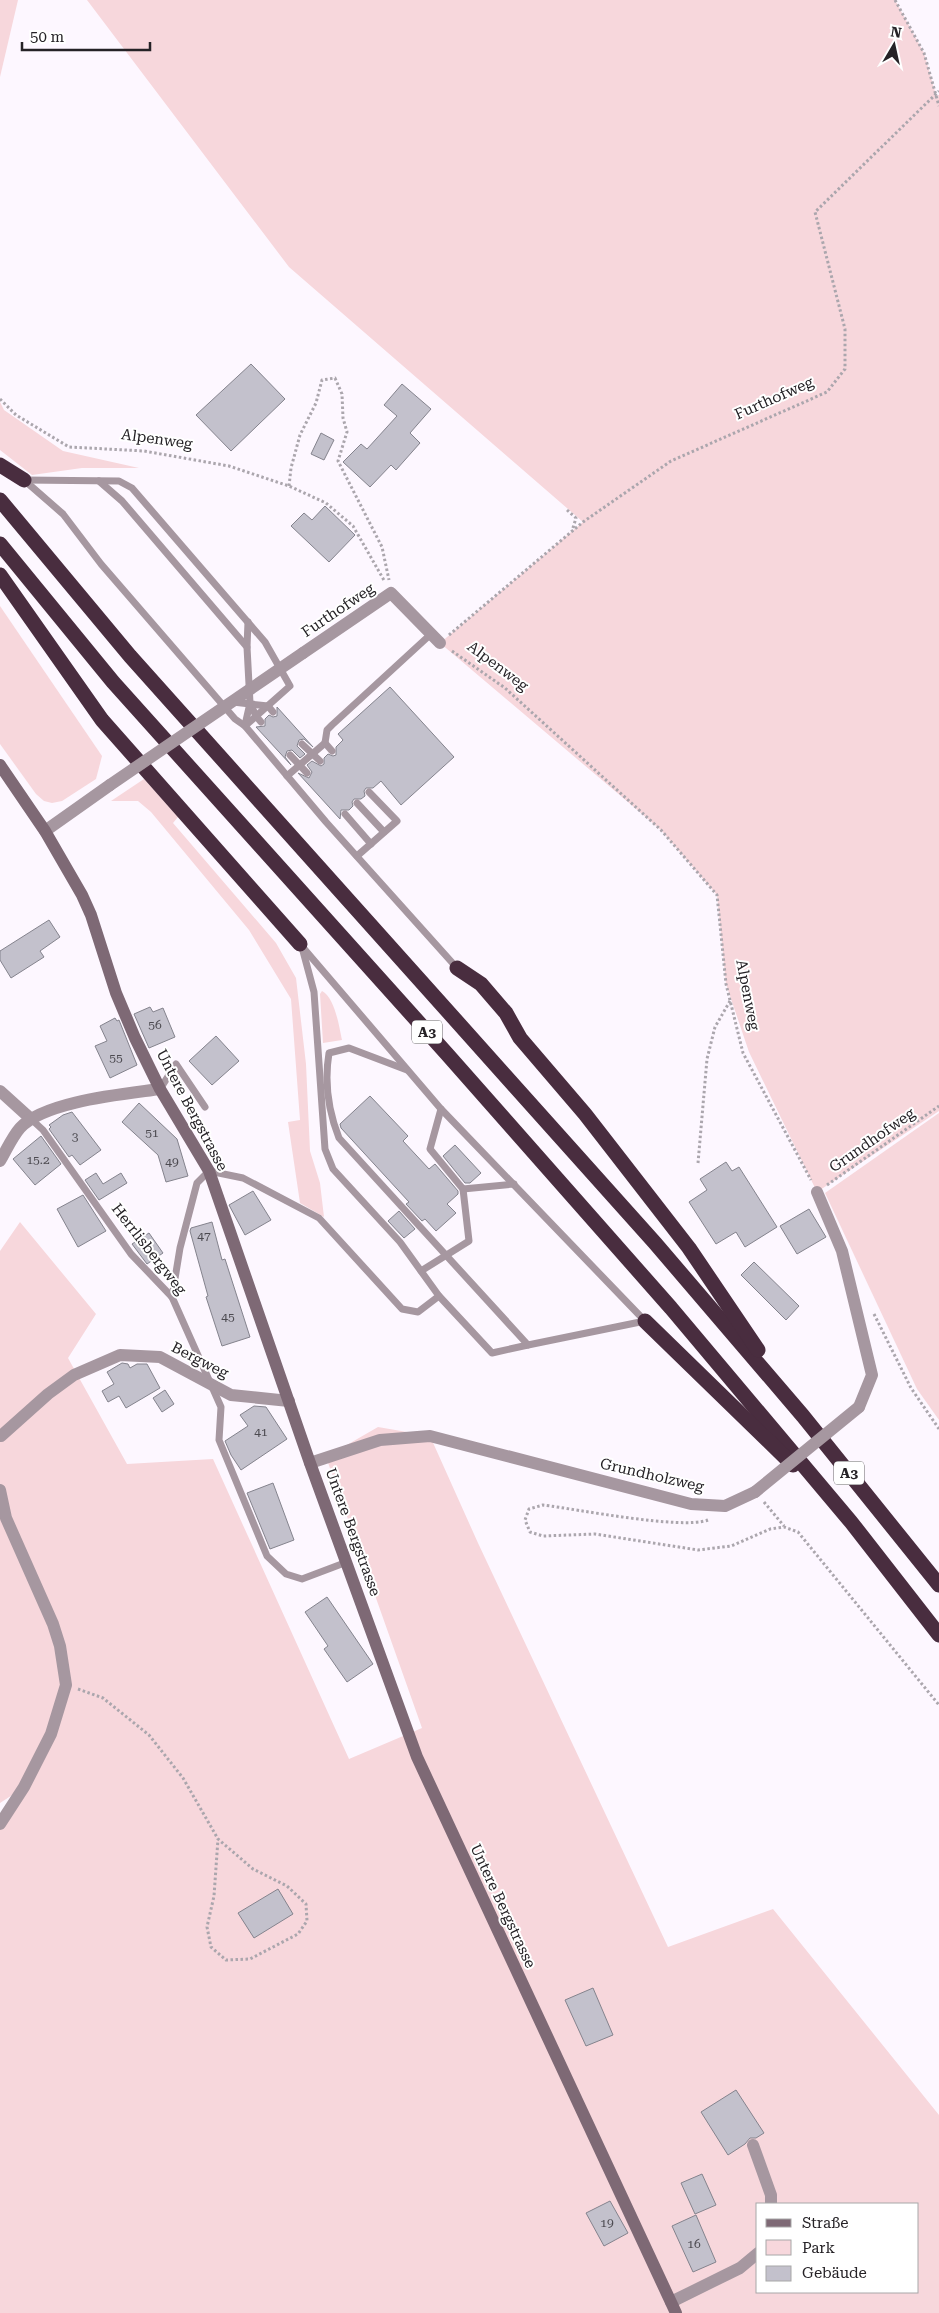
<svg xmlns="http://www.w3.org/2000/svg" width="939" height="2313" viewBox="0 0 939 2313" font-family="'Roboto Serif',serif">
<style>
.green{fill:#f7d7dc;fill-rule:evenodd}
.building{fill:#c3c1cc;stroke:#84838d}
.lines{fill:none;stroke-linecap:round;stroke-linejoin:round}
.path{stroke:#aba6ad;stroke-width:3;stroke-dasharray:2.5 2.5;stroke-linecap:butt}
.lane{stroke:#a697a0;stroke-width:7}
.street{stroke:#a697a0;stroke-width:12}
.secondary{stroke:#7e6975;stroke-width:12}
.highway{stroke:#492d3f;stroke-width:15}
.street-bridge{stroke:#a697a0;stroke-width:12}
.labels{text-anchor:middle;dominant-baseline:central;stroke-width:4;stroke-linejoin:round;paint-order:stroke}
.number-label{font-size:12px;fill:#4c4a50}
.shield{fill:#fff;stroke:#666467;stroke-width:1}
.shield-label{font-size:14px;font-weight:bold;fill:#252226}
.street-label{font-size:15px;fill:#252226;stroke:#fff}
</style>
<rect width="100%" height="100%" fill="#fdf7ff"/>
<g class="green">
<path d="M0,0h18l-18,77z"/>
<path d="M87,0h808l29,53 12,42h3v1016l-122,81 -68,-140 -23,-68 -9,-89 -56,-65 -221,-187 143,-121 -294,-255z"/>
<path d="M0,402l4,8 59,41 76,17h-57l-50,7 -32,-25z"/>
<path d="M0,606l102,150 -6,23 -34,22 -10,2 -8,-2 -8,-7 -36,-50z"/>
<path d="M144,779l34,38 -5,6 103,120 20,35 10,86 4,87 10,32 4,34 -24,-14 -12,-81 12,-2 -9,-121 -42,-69 -98,-118 -13,-11h-27z"/>
<path d="M322,991c13,7 17,35 20,49l-19,3 -3,-49z"/>
<path d="M939,1113v307l-22,-31 -92,-196z"/>
<path d="M20,1222l76,92 -28,44 59,106 86,-5 136,300 73,-31 -96,-271 52,-30 52,9 48,107 190,404 105,-38 166,206v198h-939v-484l23,-41 -23,15v-552zM758,2204h160v88h-160z"/>
</g>
<g class="building">
<path d="M251,364l34,35 -54,52 -35,-36z"/>
<path d="M402,384l29,25 -21,24 10,10 -24,27 -5,-5 -21,22 -27,-25 18,-18 6,5 30,-33 -13,-11z"/>
<path d="M321,433l13,7 -10,20 -13,-6z"/>
<path d="M325,506l30,29 -26,27 -38,-36 13,-13 8,7z"/>
<path d="M390,687l64,70 -53,48 -20,-24 -8,7h-7l-2,3 1,5 -4,3h-7l-2,3 1,4 -4,4h-8l-1,9 -42,-46 11,5 3,-6 -5,-7 5,-4 9,5 3,-2v-6l4,-4 5,2 3,-1v-8l7,-7 -5,-6z"/>
<path d="M277,707l36,40 -9,-8 -5,1 -2,6 8,8 -5,4 -8,-8 -5,1 -2,6 6,8 -35,-38 9,-1v-7l4,-4 4,2 4,-1z"/>
<path d="M49,920l11,17 -20,14 4,6 -33,21 -11,-18v-9z"/>
<path d="M150,1007l3,5 10,-4 12,29 -26,11 -15,-34z"/>
<path d="M115,1018l2,3 2,-1 18,45 -27,13 -15,-32 12,-5 -7,-15z"/>
<path d="M216,1036l23,25 -27,24 -23,-24z"/>
<path d="M370,1096l38,40 -5,5 26,28 6,-5 23,27v3l-11,10 9,9 -20,18 -11,-12 -3,2 -16,-17 3,-2 -68,-74 -1,-4z"/>
<path d="M139,1103l38,36 11,37 -22,6 -8,-27 -36,-33z"/>
<path d="M72,1112l29,38 -21,15 -8,-10 -3,2 -20,-28 2,-2 -2,-2 14,-10z"/>
<path d="M41,1136l20,28 -26,21 -22,-26z"/>
<path d="M455,1145l26,28 -11,10h-5l-22,-27z"/>
<path d="M726,1162l6,9 7,-4 38,60 -32,20 -9,-15 -20,12 -27,-42 18,-12 -7,-11z"/>
<path d="M96,1173l7,11 18,-11 6,10 -28,17 -14,-20z"/>
<path d="M253,1191l18,29 -26,15 -16,-30z"/>
<path d="M83,1195l23,36 -28,16 -21,-38z"/>
<path d="M809,1209l17,28 -29,17 -17,-28z"/>
<path d="M399,1211l16,18 -11,9 -16,-17z"/>
<path d="M212,1222l10,38 3,-1 25,78 -28,9 -16,-49 2,-1 -18,-65 1,-3z"/>
<path d="M149,1233l14,20 -16,11 -15,-20z"/>
<path d="M754,1262l45,44 -13,14 -45,-45z"/>
<path d="M122,1363l6,1 2,4 7,-4h10l13,24 -34,20 -7,-12 -11,6 -6,-11 12,-7 -7,-12z"/>
<path d="M165,1390l9,14 -12,8 -9,-14z"/>
<path d="M254,1406l12,1 21,32 -46,31 -10,-15 -6,-14 23,-15 -8,-11z"/>
<path d="M273,1483l21,57 -24,9 -23,-56z"/>
<path d="M327,1597l46,67 -26,18 -23,-33 4,-3 -23,-34z"/>
<path d="M278,1889l15,25 -39,24 -16,-25z"/>
<path d="M593,1988l20,47 -27,11 -21,-46z"/>
<path d="M736,2090l28,43 -8,5h-6l-5,6 -17,11 -27,-43z"/>
<path d="M702,2174l14,31 -21,9 -14,-31z"/>
<path d="M610,2201l18,32 -24,13 -18,-33z"/>
<path d="M696,2215l20,47 -23,10 -21,-46z"/>
</g>
<g class="lines">
<g class="path">
<path d="M895,0l29,53 15,53"/>
<path d="M0,399l16,16 53,32 75,4 85,15 60,20 37,17 27,23 32,56"/>
<path d="M289,486l2,-18 9,-33 16,-32 6,-23 13,-2 7,16 1,24 4,14 -9,29 44,86 7,33"/>
<path d="M567,510l9,8 -4,13"/>
<path d="M449,635l134,-113 88,-61 156,-69 18,-23v-40l-30,-117 124,-121"/>
<path d="M452,651l53,37 156,142 56,65 9,89 17,69 68,127"/>
<path d="M698,1163l9,-104 8,-32 15,-26"/>
<path d="M827,1185l112,-79"/>
<path d="M874,1314l37,74 28,41"/>
<path d="M764,1502l20,24"/>
<path d="M708,1520c-26,10 -132,-11 -165,-15l-14,4 -4,11 5,12 13,4 52,-2 103,16 33,-4 39,-17 14,-2 14,5 141,173"/>
<path d="M78,1689l25,9 46,37 34,43 35,61 35,30 34,17 19,18 1,17 -9,13 -48,25 -24,1 -15,-13 -4,-20 7,-31 4,-57"/>
</g>
<g class="lane">
<path d="M24,480l39,34 38,50 134,155 10,7 81,96 131,146"/>
<path d="M24,480l95,1 13,7 133,154 25,44 -45,40"/>
<path d="M99,481l23,20 125,146 3,56 6,13 5,6"/>
<path d="M247,647l1,-25"/>
<path d="M233,702l35,4 5,6"/>
<path d="M245,725l5,-22"/>
<path d="M325,743l7,8"/>
<path d="M302,744l18,17"/>
<path d="M290,755l17,18"/>
<path d="M287,776l38,-33 2,-13 5,-5 99,-91"/>
<path d="M357,803l27,29"/>
<path d="M345,814l26,30"/>
<path d="M357,856l40,-35 -28,-29"/>
<path d="M300,944l141,165 204,212"/>
<path d="M303,951l11,41 11,157 8,20 67,73 39,54 53,57 36,-8"/>
<path d="M407,1070l-58,-22 -20,5c-5,30 -1,57 10,85l189,207 117,-24"/>
<path d="M160,1089l16,-25 29,43"/>
<path d="M441,1109l-11,40 33,40 51,-5"/>
<path d="M31,1119l12,11 88,124 41,43 49,110 -2,33 48,116 19,18 16,5 45,-17"/>
<path d="M421,1271l48,-30 -6,-52"/>
<path d="M172,1297l8,-49 17,-65 12,-12 34,7 76,40 83,91 16,3 21,-16"/>
</g>
<g class="street">
<path d="M303,653l88,-60 49,50"/>
<path d="M45,831l65,-46"/>
<path d="M0,1091l31,28"/>
<path d="M0,1161c6,-10 12,-24 20,-33 24,-27 105,-34 140,-39"/>
<path d="M817,1192l25,59 30,124 -13,32"/>
<path d="M1,1436l47,-42 26,-19 46,-20 40,2 71,38 58,6"/>
<path d="M310,1463l70,-23 50,-4 261,68 34,2 30,-14"/>
<path d="M0,1490l6,28 47,106 7,22 6,39 -15,49 -27,53 -24,37"/>
<path d="M753,2145l18,50v9"/>
<path d="M671,2302l69,-34 18,-15"/>
</g>
<path class="secondary" d="M0,765l45,66 37,64 9,20 25,78 19,45 25,51 49,82 101,292 107,294 259,556"/>
<g class="highway">
<path d="M0,465l24,15"/>
<path d="M0,500l130,156 525,587 148,173 136,169"/>
<path d="M0,544l113,138 334,372 224,254 180,214 88,113"/>
<path d="M0,575l102,145 198,224"/>
<path d="M457,968l24,16 25,29 14,25 65,76 104,134 69,102"/>
<path d="M645,1321l148,144"/>
</g>
<g class="street-bridge">
<path d="M110,785l193,-132"/>
<path d="M755,1492l104,-85"/>
</g>
</g>
<g class="labels">
<g class="number-label">
<text x="155" y="1025">56</text>
<text x="116" y="1058">55</text>
<text x="152" y="1133">51</text>
<text x="75" y="1137">3</text>
<text x="38" y="1160">15.2</text>
<text x="172" y="1162">49</text>
<text x="204" y="1236">47</text>
<text x="228" y="1317">45</text>
<text x="261" y="1432">41</text>
<text x="607" y="2223">19</text>
<text x="694" y="2244">16</text>
</g>
<g class="shield">
<rect x="412" y="1020.5" width="30" height="23" rx="4"/>
<rect x="834" y="1461.5" width="30" height="23" rx="4"/>
</g>
<g class="shield-label">
<text x="427" y="1032">A3</text>
<text x="849" y="1473">A3</text>
</g>
<g class="street-label">
<text transform="translate(774 398) rotate(-24)">Furthofweg</text>
<text transform="translate(157 439) rotate(8)">Alpenweg</text>
<text transform="translate(338 610) rotate(-34)">Furthofweg</text>
<text transform="translate(498 666) rotate(37)">Alpenweg</text>
<text transform="translate(748 995) rotate(79)">Alpenweg</text>
<text transform="translate(192 1110) rotate(62)">Untere Bergstrasse</text>
<text transform="translate(872 1140) rotate(-35)">Grundhofweg</text>
<text transform="translate(149 1249) rotate(52)">Herrlisbergweg</text>
<text transform="translate(200 1360) rotate(27)">Bergweg</text>
<text transform="translate(652 1475) rotate(13)">Grundholzweg</text>
<text transform="translate(353 1532) rotate(70)">Untere Bergstrasse</text>
<text transform="translate(503 1906) rotate(65)">Untere Bergstrasse</text>
</g>
</g>
<rect x="756" y="2203" width="162" height="90" fill="#ffffff" stroke="#a8a7a8"/>
<rect x="766" y="2219" width="25" height="8" fill="#7e6975" stroke="#a8a7a8"/>
<text x="802" y="2228" font-size="15" fill="#252226">Straße</text>
<rect x="766" y="2240" width="25" height="15" fill="#f7d7dc" stroke="#a8a7a8"/>
<text x="802" y="2253" font-size="15" fill="#252226">Park</text>
<rect x="766" y="2266" width="25" height="15" fill="#c3c1cc" stroke="#a8a7a8"/>
<text x="802" y="2278" font-size="15" fill="#252226">Gebäude</text>
<g transform="translate(894 45) rotate(9)" stroke="#ffffff" stroke-width="4" paint-order="stroke">
<path d="M0-4L9 19L0 12L-9 19Z" fill="#252226"/>
<text y="-8" font-size="14" font-weight="bold" text-anchor="middle" fill="#252226">N</text>
</g>
<path d="M22 42v8h128v-8" fill="none" stroke="#252226" stroke-width="2.5"/>
<text x="30" y="42" font-size="15" fill="#252226" stroke="#ffffff" stroke-width="4" paint-order="stroke">50 m</text>
</svg>
